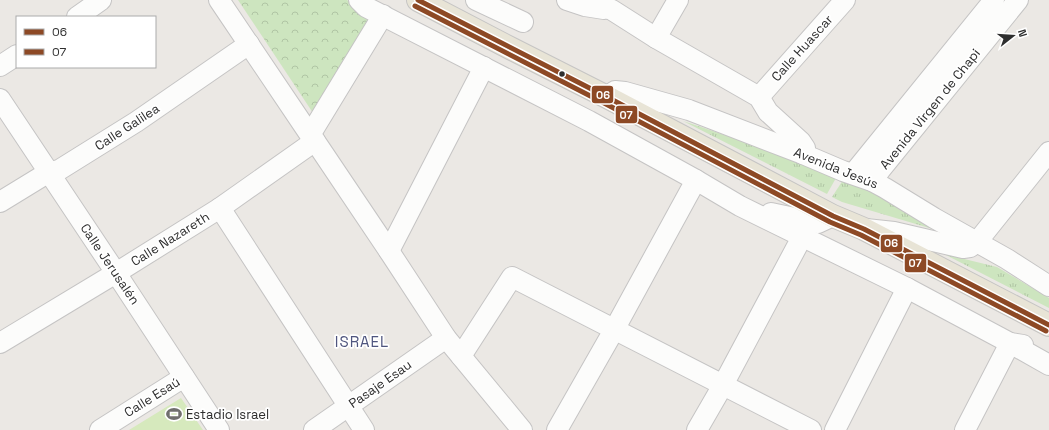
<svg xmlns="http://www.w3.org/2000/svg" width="1049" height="430" viewBox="0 0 1049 430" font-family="'Space Grotesk',sans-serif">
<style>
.grass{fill:url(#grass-tufts)}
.park{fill:url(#park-crowns)}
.pitch{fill:#d6e9bd}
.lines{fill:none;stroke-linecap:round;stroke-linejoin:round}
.minor-casing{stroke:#c5c4c4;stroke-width:22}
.major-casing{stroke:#c6c5c4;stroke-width:24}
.minor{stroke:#fcfcfb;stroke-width:20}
.major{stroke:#e8e4d6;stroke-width:22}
.bus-1-casing{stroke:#fff;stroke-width:8}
.bus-2-casing{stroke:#fff;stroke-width:8}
.bus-1{stroke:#8d4925;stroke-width:5}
.bus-2{stroke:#8d4925;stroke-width:5}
.bus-dot{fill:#2e2e2e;stroke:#fff;stroke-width:1.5}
.labels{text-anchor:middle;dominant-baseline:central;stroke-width:3.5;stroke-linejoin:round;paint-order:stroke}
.street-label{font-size:13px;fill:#2e2e2e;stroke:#fff}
.poi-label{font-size:13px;fill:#2e2e2e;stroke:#fff;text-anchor:start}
.quarter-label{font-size:15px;letter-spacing:1px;fill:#4f557e;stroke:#fff}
.line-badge{stroke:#fff;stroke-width:1.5}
.badge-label{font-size:11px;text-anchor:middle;font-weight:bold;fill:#fff}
</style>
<defs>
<pattern id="grass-tufts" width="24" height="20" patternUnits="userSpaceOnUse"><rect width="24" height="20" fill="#cde5bf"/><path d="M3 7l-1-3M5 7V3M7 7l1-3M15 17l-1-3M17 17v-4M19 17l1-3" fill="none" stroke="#b0c5a4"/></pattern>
<pattern id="park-crowns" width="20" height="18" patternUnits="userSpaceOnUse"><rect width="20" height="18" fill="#cde5bf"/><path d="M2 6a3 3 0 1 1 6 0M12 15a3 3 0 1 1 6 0" fill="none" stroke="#b0c5a4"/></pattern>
</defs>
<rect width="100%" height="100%" fill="#ebe8e4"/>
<g class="grass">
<path d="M683,121c52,17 103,36 153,57l-9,16z"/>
<path d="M843,180l32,13 61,37 -94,-28 -10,-5z"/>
<path d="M944,254l53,13 52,31v10z"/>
</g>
<path class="park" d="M238,0h109l9,7 13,12 -54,97z"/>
<path class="pitch" d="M181,398l22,32h-74z"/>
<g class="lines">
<defs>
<g id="minor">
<path d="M219,0l91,135 5,6 74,110 57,87 76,92"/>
<path d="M359,0l7,7 223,114 107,59 44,26 167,82 103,55 39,22"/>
<path d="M476,0l47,22"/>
<path d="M567,0l18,6 19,3"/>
<path d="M592,0l20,10 44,28 103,59 9,15 33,30 4,6 -2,6"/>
<path d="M77,17l24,-17"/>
<path d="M656,38l22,-38"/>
<path d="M0,66l17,-11"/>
<path d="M607,97l8,-6 10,1 64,18 114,44 40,17 29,10 13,7 49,30 73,41 42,27"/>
<path d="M759,97l86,-97"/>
<path d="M0,99l116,174 103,157"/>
<path d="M310,135l73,-120"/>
<path d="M853,174l141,-174"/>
<path d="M872,181l9,-12 137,-169"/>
<path d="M0,202l49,-30 10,-2 77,-48 113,-78"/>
<path d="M220,208l144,222"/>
<path d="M771,213l47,10 15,-7"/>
<path d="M866,229l28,3 69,16 7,-1 7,-5 72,-90"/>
<path d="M389,251l95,-184"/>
<path d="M0,343l116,-70 104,-65 95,-67"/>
<path d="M461,356l51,-79 299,153"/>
<path d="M100,430l84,-53"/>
<path d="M314,430l132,-92"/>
<path d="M557,430l57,-100 82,-150"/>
<path d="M697,430l26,-45 79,-148"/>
<path d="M835,430l72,-142"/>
<path d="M965,430l45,-87 13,2"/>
</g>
<path id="major" d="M418,0l94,49 95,48 226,119 31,13 185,96"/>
</defs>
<use href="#minor" class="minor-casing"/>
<use href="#major" class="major-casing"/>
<use href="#minor" class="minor"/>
<use href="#major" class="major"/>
<defs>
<path id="bus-1" d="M418,0l189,97 226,119 31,13 185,96"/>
<path id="bus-2" d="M415,6l189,97 226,119 31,13 185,96"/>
</defs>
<use href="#bus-1" class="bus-1-casing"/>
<use href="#bus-2" class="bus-2-casing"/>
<use href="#bus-1" class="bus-1"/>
<use href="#bus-2" class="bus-2"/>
</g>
<defs>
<symbol id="stadium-bare" viewBox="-9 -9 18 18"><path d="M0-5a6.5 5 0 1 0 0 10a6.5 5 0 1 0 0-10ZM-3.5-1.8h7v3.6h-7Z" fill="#706f6e" stroke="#fff" stroke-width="2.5" paint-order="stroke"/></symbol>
</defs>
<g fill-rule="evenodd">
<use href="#stadium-bare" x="163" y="403" width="22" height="22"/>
</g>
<circle class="bus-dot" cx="562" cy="74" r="3.5"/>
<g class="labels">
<g class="street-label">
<text transform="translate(802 48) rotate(-48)">Calle Huascar</text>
<text transform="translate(930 109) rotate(-51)">Avenida Virgen de Chapi</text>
<text transform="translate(127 127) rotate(-33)">Calle Galilea</text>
<text transform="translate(836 168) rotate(22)">Avenida Jesús</text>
<text transform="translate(170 239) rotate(-32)">Calle Nazareth</text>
<text transform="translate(110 264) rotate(56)">Calle Jerusalén</text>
<text transform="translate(380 384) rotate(-35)">Pasaje Esau</text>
<text transform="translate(152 397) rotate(-32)">Calle Esaú</text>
</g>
<g class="poi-label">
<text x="186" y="414">Estadio Israel</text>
</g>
<g class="quarter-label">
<text x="362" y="341">ISRAEL</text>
</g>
</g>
<g class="line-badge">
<rect x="591" y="85" width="23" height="19" rx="4" fill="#8d4925"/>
<rect x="615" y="105" width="23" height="19" rx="4" fill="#8d4925"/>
<rect x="880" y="234" width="23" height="19" rx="4" fill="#8d4925"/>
<rect x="904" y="253" width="23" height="20" rx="4" fill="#8d4925"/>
</g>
<g class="badge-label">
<text x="603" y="99">06</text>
<text x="626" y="119">07</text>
<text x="891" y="247">06</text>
<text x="915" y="267">07</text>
</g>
<rect x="16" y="16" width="140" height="52" fill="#ffffff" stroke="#ababab"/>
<rect x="24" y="29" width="20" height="6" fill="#8d4925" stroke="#ababab"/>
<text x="52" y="36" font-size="12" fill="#2e2e2e">06</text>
<rect x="24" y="49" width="20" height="6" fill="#8d4925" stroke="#ababab"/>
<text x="52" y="56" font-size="12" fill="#2e2e2e">07</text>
<g transform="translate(1013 36) rotate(73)" stroke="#ffffff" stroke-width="3" paint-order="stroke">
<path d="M0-3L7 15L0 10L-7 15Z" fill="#2e2e2e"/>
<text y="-6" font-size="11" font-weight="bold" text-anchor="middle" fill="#2e2e2e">N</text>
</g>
</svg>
